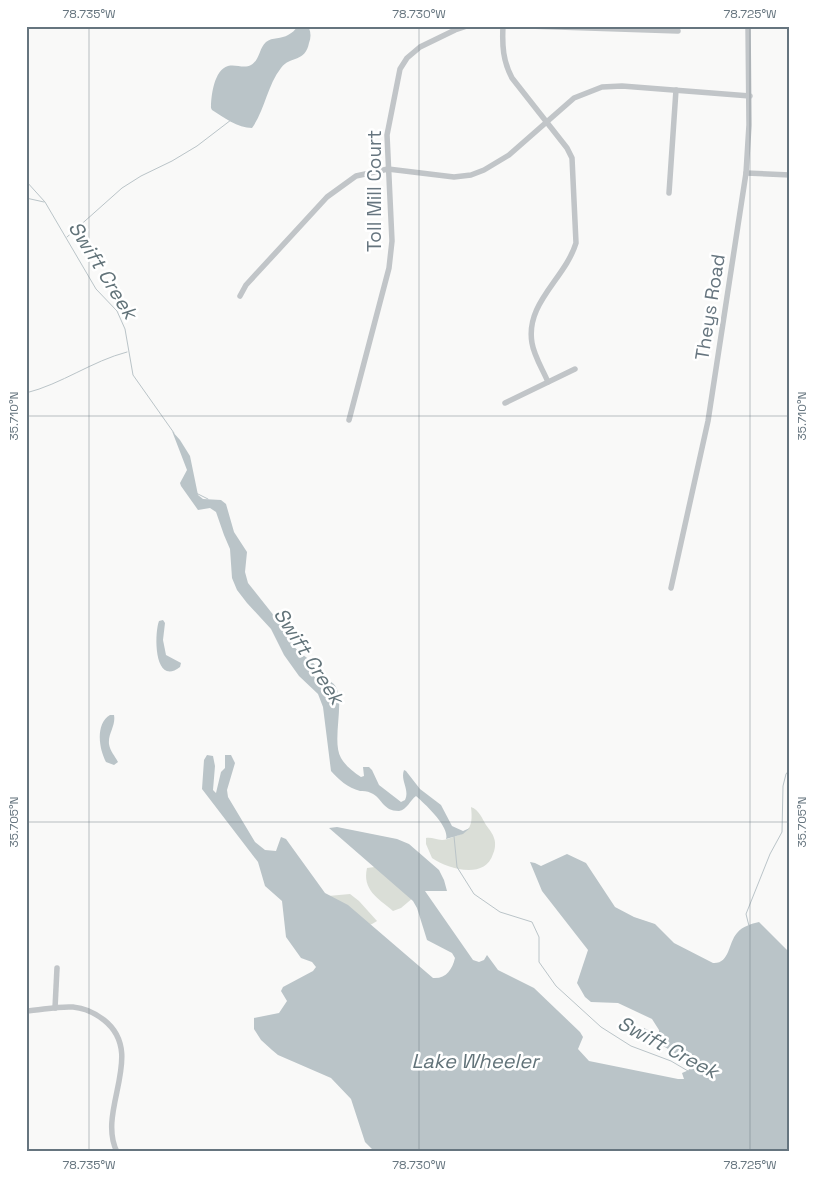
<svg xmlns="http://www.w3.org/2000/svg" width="816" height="1178" viewBox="0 0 816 1178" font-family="'Space Grotesk',sans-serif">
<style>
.green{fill:#daded7}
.water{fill:#bac4c8}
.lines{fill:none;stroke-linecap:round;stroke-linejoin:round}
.stream{stroke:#bac4c8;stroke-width:1}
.minor{stroke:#c1c5c8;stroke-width:5.5}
.ticks{fill:none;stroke:#66757f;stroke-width:1;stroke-opacity:0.45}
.labels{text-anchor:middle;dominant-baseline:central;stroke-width:5;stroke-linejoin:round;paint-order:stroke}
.street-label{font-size:19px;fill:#66757f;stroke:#fff}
.water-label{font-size:20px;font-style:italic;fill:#627379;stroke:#fff}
.neatline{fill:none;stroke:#66757f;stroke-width:2}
.ticks-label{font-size:12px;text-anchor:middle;fill:#66757f}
</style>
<rect width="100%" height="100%" fill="#f9f9f8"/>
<g class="green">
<path d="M471,807c8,3 11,11 15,18 3,4 7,9 8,13 2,5 1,12 -1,16 -8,26 -45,15 -61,4l-6,-14v-6c6,-1 10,2 16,2 3,0 8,-2 11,-3 18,-5 20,-12 18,-30z"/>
<path d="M382,866l32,31 -13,11 -8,3c-15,-13 -31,-21 -26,-43z"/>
<path d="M350,894l9,7 18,20 -5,3 -16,6 -28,-34z"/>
</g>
<g class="water">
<path d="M297,27l12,1c2,5 2,10 0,15 -4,20 -18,12 -28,25 -14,18 -16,42 -29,60 -14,0 -29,-11 -40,-18l-1,-2c0,-12 3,-38 17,-42 8,-2 16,3 23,-1 9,-5 8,-17 15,-23 6,-5 16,-3 22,-7 4,-2 7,-5 9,-8z"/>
<path d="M172,431l8,9 10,16 8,39 5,4 18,1 5,4 8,28 13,20 -2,20 3,11 27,34 15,11c-4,21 16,26 27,39l-1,2 -5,1v4l16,14 2,-1 2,-5c18,10 -1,57 10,76 4,7 12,14 20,19l3,-1 -1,-9h6l3,3 7,15 22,17 4,-2c5,-11 -5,-19 -1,-30l2,1 14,18 21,16 11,21 11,5 7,-3 -7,6 -17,5c4,-12 -21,-35 -30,-43 -6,4 -9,14 -17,15 -17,0 -16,-13 -28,-18 -4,-2 -8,-2 -11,-2 -12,-3 -22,-12 -29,-20l-8,-64 -5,-13 -19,-18 -15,-21 -13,-26 -24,-26 -10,-13 -5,-12 -2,-29 -6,-14 -8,-23 -6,-4 -12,2 -17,-24 -1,-3 7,-13z"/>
<path d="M163,620l2,3 -2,17 3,15 15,8 -1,4c-26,20 -26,-33 -21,-46z"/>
<path d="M110,715h4c2,11 -6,18 -5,29 1,7 6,12 9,18l-4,3 -8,-3c-7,-13 -11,-38 4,-47z"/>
<path d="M207,755l6,1 2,10 -2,24 3,3 5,-21 4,-4v-13h6l4,8 -8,27 1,7 27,45 10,8 11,1 5,-14 5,2 39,54 23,12 85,73c13,1 19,-8 22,-20l-3,-5 -25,-13 -10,-32 -4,-7 -84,-73 8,-1 60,12 12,5 30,26 5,10 3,11h-22l48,69 6,2 5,-2 3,-5 11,15 36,18 46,44 3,5 -5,12 11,12 89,18h6l-2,-6 7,-3 -3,-10 -44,-27 2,-5 15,8v-6l-7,-11 -34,-16 -27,-1 -6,-5 -8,-14 11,-33 -46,-59 -12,-29 5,1 6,3 26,-12 19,9 29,44 19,10 21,7 19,19 39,20c17,1 15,-20 24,-30 6,-7 14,-9 22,-11l31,31v199h-415l-10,-10 -14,-43 -20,-21 -53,-23 -6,-5 -11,-10 -7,-11v-11l25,-5 8,-12 -6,-10 2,-4 30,-16 3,-4 -4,-5 -11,-4 -15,-21 -4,-36 -17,-15 -7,-24 -56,-73 2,-29z"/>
</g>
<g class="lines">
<g class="stream">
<path d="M26,181l19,21 51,87 21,22 8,18 8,46 41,58"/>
<path d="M26,198l18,4"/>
<path d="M67,237l55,-49 19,-12 31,-15 25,-15 34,-26"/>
<path d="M26,393c36,-9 66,-32 101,-41"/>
<path d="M196,493l12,6"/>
<path d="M454,836l3,31 17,27 26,18 32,10 7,15v25l17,24 45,41 30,19 40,15 17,10"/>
<path d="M749,926l-3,-12 24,-60 12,-22 1,-46 3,-12 4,-5"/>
</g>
<g class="minor">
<path d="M503,26c-1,20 0,35 9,52l55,70 5,10 4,85c-11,36 -51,60 -44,100 2,13 11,27 16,39"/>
<path d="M528,26l150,5"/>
<path d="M746,173l44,2"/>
<path d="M669,193l7,-103"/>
<path d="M240,296l6,-11 81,-88 29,-21 32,-7 66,8 17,-2 13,-5 25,-15 65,-57 28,-11 20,-1 128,10"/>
<path d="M505,403l70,-34"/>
<path d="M349,420l40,-152 3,-27 -5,-106 13,-66 7,-11 13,-11 35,-17 12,-4"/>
<path d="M671,588l37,-167 38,-248 3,-48 -1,-99"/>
<path d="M55,1008l2,-40"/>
<path d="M26,1011c16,-1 31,-5 47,-4 12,1 22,6 31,13 43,34 -8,90 13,132"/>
</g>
</g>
<path class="ticks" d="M89,26v1126M419,26v1126M750,26v1126M26,416h764M26,822h764"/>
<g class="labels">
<g class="street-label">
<text transform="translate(374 191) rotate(-90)">Toll Mill Court</text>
<text transform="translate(710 307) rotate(-81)">Theys Road</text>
</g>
<g class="water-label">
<text transform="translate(103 270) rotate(58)">Swift Creek</text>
<text transform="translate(309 656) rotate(57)">Swift Creek</text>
<text transform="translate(668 1047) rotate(28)">Swift Creek</text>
<text x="475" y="1061">Lake Wheeler</text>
</g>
</g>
<rect width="816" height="1178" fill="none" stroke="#ffffff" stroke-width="55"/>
<rect x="28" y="28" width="760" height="1122" class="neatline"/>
<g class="ticks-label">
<text x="89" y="18">78.735°W</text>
<text x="419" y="18">78.730°W</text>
<text x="750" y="18">78.725°W</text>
<text transform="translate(14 416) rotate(-90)" y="4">35.710°N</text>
<text transform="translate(802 416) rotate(-90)" y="4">35.710°N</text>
<text transform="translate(14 822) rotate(-90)" y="4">35.705°N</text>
<text transform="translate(802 822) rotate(-90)" y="4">35.705°N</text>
<text x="89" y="1169">78.735°W</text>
<text x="419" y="1169">78.730°W</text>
<text x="750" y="1169">78.725°W</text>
</g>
</svg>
